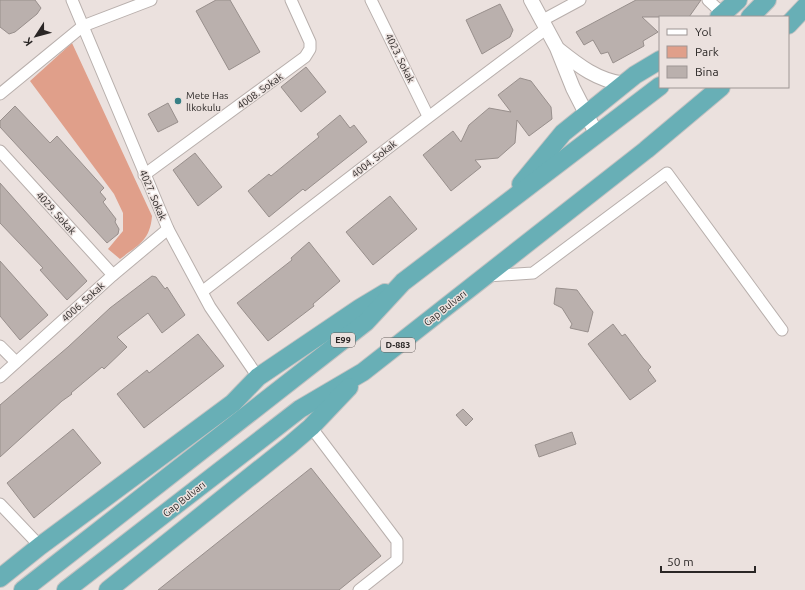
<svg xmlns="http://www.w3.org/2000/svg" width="805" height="590" viewBox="0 0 805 590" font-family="Ubuntu,sans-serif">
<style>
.green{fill:#e09f8a}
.building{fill:#bab0ad;stroke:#988f8c}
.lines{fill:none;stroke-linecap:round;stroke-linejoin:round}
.minor-casing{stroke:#b8afac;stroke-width:13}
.tertiary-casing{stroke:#b8afac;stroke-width:16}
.trunk-casing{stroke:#c3c2c2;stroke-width:20}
.minor{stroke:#fff;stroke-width:11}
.tertiary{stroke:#fff;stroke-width:14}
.trunk{stroke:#68afb6;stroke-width:18}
.poi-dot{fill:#377f85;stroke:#ebe1de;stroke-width:1.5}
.labels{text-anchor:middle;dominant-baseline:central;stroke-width:3;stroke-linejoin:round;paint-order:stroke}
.shield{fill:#ebe1de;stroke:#645e5c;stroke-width:1}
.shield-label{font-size:9px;font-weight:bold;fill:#2a2625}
.street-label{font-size:10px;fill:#2a2625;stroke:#ebe1de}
.poi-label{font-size:10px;fill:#2a2625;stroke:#ebe1de;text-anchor:start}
</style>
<rect width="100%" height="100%" fill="#ebe1de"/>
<path class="green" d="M72,43l80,173c-2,25 -14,29 -32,43l-12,-10 15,-18v-18l-9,-19 -84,-113z"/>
<g class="building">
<path d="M0,0h35l6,8 -4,6 -22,18 -6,2 -9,-7z"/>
<path d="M216,0h14l30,52 -31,18 -33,-59z"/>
<path d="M636,0h65l-12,17h-47l16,15 -15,9 1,5 -31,17 -5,-11 -7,2 -8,-14 -9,5 -8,-13z"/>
<path d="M500,4l13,26 -3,7 -28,17 -16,-34z"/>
<path d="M306,67l20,25 -25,20 -20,-25z"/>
<path d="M520,78l11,3 20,26 1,12 -23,17 -12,-16 -2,23 -17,15 -23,2 6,7 -30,24 -28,-36 30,-24 8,11 8,-17 20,-17 22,4 -13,-17z"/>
<path d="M168,103l10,19 -20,10 -10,-18z"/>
<path d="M15,106l35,37 7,-7 47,52 -4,4 6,7 -3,3 13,17 -1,3 4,7 -1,5 -11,9 -107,-116v-6z"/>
<path d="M340,115l10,13 4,-3 13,17 -62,49 -2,-2 -34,28 -21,-26 21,-17 2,2 48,-39 -2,-3z"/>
<path d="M195,153l27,34 -24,19 -25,-36z"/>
<path d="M0,183l87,98 -20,19 -27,-30 3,-2 -43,-45z"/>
<path d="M390,196l27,33 -44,36 -27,-33z"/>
<path d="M309,242l31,39 -27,23 1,2 -46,35 -31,-38 55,-43 -1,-2z"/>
<path d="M0,261l48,54 -28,25 -20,-24z"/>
<path d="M152,276l4,1 9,12 2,-2 18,28 -23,18 -14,-20 -31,24 10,10 -23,22 -2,-2 -31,26 1,1 -10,7 -62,56v-52l68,-58 42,-39z"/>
<path d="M556,288l21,2 16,22 -5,20 -18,-4 2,-4 -10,-16 -8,-4z"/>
<path d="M613,324l9,12 3,-2 18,24 8,9 -3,3 8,11 -26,19 -42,-56z"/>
<path d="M198,334l26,32 -80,62 -27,-34 30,-24 2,3z"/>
<path d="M463,409l10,10 -7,7 -10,-11z"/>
<path d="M73,429l28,34 -67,55 -27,-35z"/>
<path d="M572,432l4,12 -37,13 -4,-12z"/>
<path d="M311,468l70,88 -42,34h-181z"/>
</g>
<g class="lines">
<defs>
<g id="minor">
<path d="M72,0l96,229 42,78 48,70"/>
<path d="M371,0l57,116"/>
<path d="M708,0l15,14"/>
<path d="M541,21l39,-21"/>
<path d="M0,94l83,-68 68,-26"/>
<path d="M0,151l113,124"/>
<path d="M144,175l161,-118 5,-8v-7l-19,-42"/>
<path d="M487,276l46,-3 134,-100 115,157"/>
<path d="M203,291c114,-88 227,-177 343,-262"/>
<path d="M0,346l16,16"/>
<path d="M0,377l113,-102 55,-46"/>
<path d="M311,427l86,114v19l-38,30"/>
<path d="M0,504l40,42"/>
</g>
<g id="tertiary">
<path d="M531,0l26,48 16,40 24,47"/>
<path d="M559,50c20,16 38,30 65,34"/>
</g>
<g id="trunk">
<path d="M719,17l19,-17"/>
<path d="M750,17l17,-17"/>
<path d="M788,25l17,-18"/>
<path d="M521,184l42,-51 72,-58 25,-15"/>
<path d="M0,578l40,-32 193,-143 25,-26 102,-69 25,-15"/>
<path d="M23,590l343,-268 37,-40 257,-196"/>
<path d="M66,590l234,-181 63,-37 283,-222 75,-63"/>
<path d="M108,590l182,-145 21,-18 38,-40"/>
</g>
</defs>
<use href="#minor" class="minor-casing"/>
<use href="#tertiary" class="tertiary-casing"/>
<use href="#trunk" class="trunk-casing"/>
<use href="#minor" class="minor"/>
<use href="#tertiary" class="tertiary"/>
<use href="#trunk" class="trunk"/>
</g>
<circle class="poi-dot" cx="178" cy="101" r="4"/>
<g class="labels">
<g class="shield">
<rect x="331" y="333" width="24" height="14" rx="3"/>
<rect x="381" y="338" width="34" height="14" rx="3"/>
</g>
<g class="shield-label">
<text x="343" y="340">E99</text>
<text x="398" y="345">D-883</text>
</g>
<g class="street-label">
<text transform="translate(400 58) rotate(64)">4023. Sokak</text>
<text transform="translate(260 91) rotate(-36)">4008. Sokak</text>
<text transform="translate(374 159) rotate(-38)">4004. Sokak</text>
<text transform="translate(153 195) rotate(67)">4027. Sokak</text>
<text transform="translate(56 213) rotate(48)">4029. Sokak</text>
<text transform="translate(83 302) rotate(-42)">4006. Sokak</text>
<text transform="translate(445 308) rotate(-38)">Gap Bulvarı</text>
<text transform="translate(184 499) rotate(-38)">Gap Bulvarı</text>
</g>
<g class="poi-label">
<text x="186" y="95">Mete Has<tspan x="186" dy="12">İlkokulu</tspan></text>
</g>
</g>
<rect x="659" y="16" width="130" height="72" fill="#ebe1de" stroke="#9e9694"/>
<rect x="667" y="29" width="20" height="6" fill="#ffffff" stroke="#9e9694"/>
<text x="695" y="36" font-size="12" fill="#2a2625">Yol</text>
<rect x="667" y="46" width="20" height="12" fill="#e09f8a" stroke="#9e9694"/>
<text x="695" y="56" font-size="12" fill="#2a2625">Park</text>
<rect x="667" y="66" width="20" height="12" fill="#bab0ad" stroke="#9e9694"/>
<text x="695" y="76" font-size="12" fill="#2a2625">Bina</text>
<g transform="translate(36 36) rotate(234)" stroke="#ebe1de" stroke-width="3" paint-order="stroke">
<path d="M0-3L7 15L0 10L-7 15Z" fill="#2a2625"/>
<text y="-6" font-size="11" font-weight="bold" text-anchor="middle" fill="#2a2625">K</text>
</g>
<path d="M661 566v6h94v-6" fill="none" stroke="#2a2625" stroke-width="2"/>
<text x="667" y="566" font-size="12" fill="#2a2625" stroke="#ebe1de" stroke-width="3" paint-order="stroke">50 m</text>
</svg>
